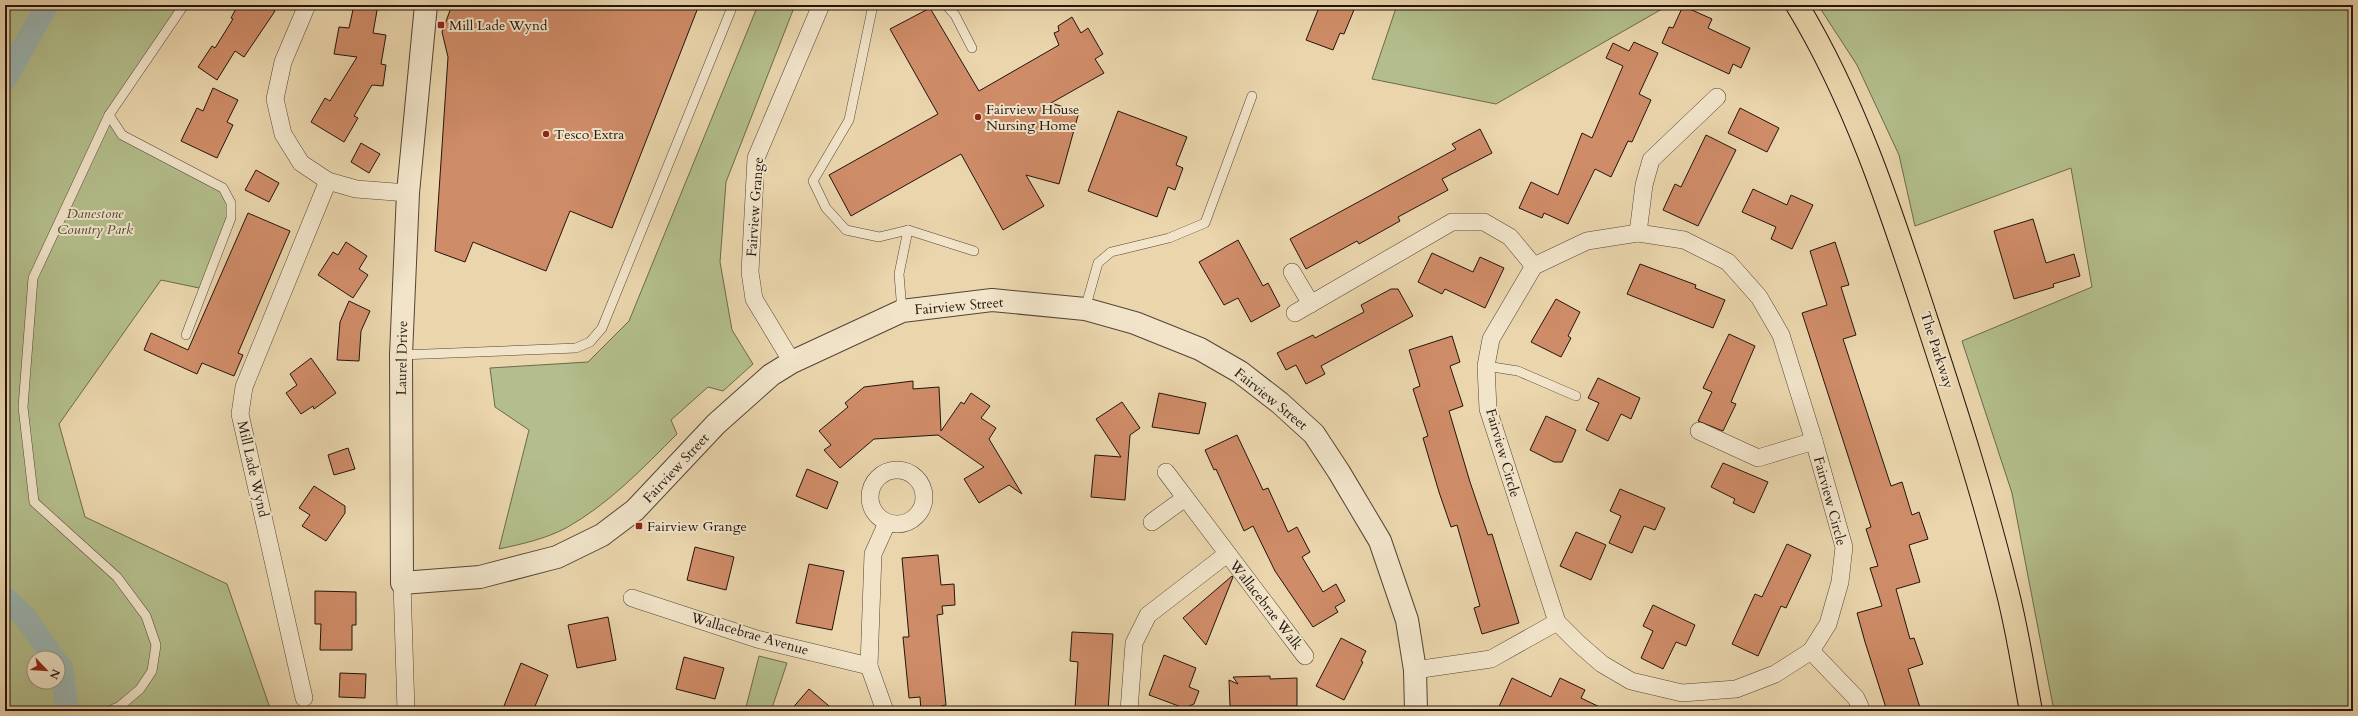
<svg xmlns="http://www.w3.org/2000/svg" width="2358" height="716" viewBox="0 0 2358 716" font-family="Cardo,serif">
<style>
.green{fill:#b3be8c;stroke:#6b694c;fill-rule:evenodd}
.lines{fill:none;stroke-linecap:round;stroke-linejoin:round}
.canal{stroke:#9bb6b3;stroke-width:23}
.building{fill:#cf8c68;stroke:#23140d}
.service-casing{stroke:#554435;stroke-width:10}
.minor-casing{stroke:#554435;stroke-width:18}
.tertiary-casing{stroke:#554435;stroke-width:24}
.primary-casing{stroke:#23140d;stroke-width:24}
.service{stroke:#f1e4c9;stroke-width:9}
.minor{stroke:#f1e4c9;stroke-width:17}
.tertiary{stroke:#f1e4c9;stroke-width:22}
.primary{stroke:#ead5ac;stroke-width:22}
.poi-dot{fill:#8f2418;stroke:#f1e4c9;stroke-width:1.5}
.labels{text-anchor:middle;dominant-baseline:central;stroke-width:4;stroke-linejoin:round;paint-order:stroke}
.poi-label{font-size:14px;fill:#23140d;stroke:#f1e4c9;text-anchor:start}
.street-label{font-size:14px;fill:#23140d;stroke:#f1e4c9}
.park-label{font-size:14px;font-style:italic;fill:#4e4733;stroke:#f1e4c9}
</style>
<rect width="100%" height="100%" fill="#ead5ac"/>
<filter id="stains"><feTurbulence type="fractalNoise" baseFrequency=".005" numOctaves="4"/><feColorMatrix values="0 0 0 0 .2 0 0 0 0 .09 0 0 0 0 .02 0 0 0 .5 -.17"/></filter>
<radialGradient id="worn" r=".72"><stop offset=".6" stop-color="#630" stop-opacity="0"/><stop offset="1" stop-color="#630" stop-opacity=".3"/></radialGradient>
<g class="green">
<path d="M5,5h179l-75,110 13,20 101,53 8,15 -27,86 -43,-9 -102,144 26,93 142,67 44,127h-266zM34,658h24v24h-24z"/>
<path d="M758,5h37l-69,177 -6,80 12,68 21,34 -30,27 -15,-4 -37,33 6,14c-34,34 -68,70 -111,94 -21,11 -44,16 -67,21l30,-119 -34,-23 -5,-39 98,-6 41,-41z"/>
<path d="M1397,5h272l-173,99 -124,-25z"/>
<path d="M1818,5h535v706h-299l-42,-218 -50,-152 130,-54 -21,-119 -156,58 -16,-71 -42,-90z"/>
<path d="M759,656l28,7 -16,48h-26z"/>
</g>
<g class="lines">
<g class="canal">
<path d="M5,80l42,-75"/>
<path d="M5,598l19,18 30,42"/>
<path d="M58,664l4,5 5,42"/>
</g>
</g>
<g class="building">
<path d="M238,5h27l10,6 -31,46 -9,-6 -18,29 -19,-13 14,-21 3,2 18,-29 -2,-1z"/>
<path d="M354,5h24l-5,28 13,2 -5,29 5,1 -3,21 -11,-1 -18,31 4,2 -14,24 -33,-20 14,-24 5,3 27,-44 -23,-3 5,-27 10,1z"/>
<path d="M452,5h247l-87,223 -42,-17 -24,60 -73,-29 -8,20 -30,-11 13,-194 -6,-25z"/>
<path d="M1320,5h36l-12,29 -4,-1 -7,17 -27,-10z"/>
<path d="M1683,6l29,13 -4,9 42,20 -9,20 -8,-4 -4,10 -67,-31 7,-16 4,1z"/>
<path d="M930,8l49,83 80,-46 -5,-12 5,-2 -1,-5 14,-9 9,16 7,-5 15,26 -8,5 9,14 -53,30 28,9 -20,72 -33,-9 18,31 -41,24 -42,-76 -110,62 -22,-41 109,-61 -48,-85z"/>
<path d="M1634,42l24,11 -19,41 12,6 -19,42 -4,-1 -17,36 -16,-8 -27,55 -24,-11 -2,5 -23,-10 12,-26 27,13 24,-62 10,5 31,-72 -17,-8 7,-15 16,8z"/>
<path d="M213,88l25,12 -11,22 6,3 -16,33 -36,-17 16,-33 6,3z"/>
<path d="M1740,108l39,20 -12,24 -39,-19z"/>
<path d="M1118,111l69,26 -11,28 7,3 -8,22 -7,-3 -11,30 -69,-26z"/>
<path d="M1480,129l12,24 -50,26 6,11 -50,27 2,4 -41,23 -2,-3 -51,28 -16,-30 166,-90 -4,-5z"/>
<path d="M1706,135l30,15 -38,76 -35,-16 12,-26 6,3z"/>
<path d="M361,143l19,11 -11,19 -18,-11z"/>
<path d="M256,170l23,13 -10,19 -24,-12z"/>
<path d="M1753,189l34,16 4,-10 22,10 -21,44 -21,-10 5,-12 -34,-15z"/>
<path d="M248,213l42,18 -52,122 5,2 -9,21 -32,-13 -5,11 -53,-24 7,-17 37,17z"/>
<path d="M2033,219l13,44 28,-9 6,22 -27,8 1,3 -40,12 -20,-68z"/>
<path d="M1238,240l25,46 5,-3 12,23 -29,16 -13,-24 -14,7 -25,-43z"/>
<path d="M346,242l21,14 -8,13 9,6 -15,23 -35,-23 15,-23 5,3z"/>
<path d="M1835,242l14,43 -8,2 15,48 -13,4 48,147 11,-4 10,33 7,-3 9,27 -19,6 11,37 -24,7 14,50 4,-1 9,26 -15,5 13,42h-34l-22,-69 -8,-29 25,-7 -12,-38 8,-2 -12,-37 5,-2 -69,-214 25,-8 -17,-54z"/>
<path d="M1432,253l41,19 7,-15 24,11 -19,40 -40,-19 -3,5 -24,-12z"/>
<path d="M1640,264l56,21 -1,3 30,12 -12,28 -86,-34z"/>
<path d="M1391,289h7l15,27 -92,50 4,8 -19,10 -10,-19 -10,5 -9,-17 36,-18 2,3 49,-26 -3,-7z"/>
<path d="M1556,299l24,13 -12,24 3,2 -10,19 -30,-15z"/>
<path d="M349,301l21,10 -9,20 -2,30 -22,-1 3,-38z"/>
<path d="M1729,334l26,12 -24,56 5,2 -13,27 -25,-10 14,-29 -9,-4z"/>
<path d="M1452,336l8,26 -10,4 13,40 -14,5 21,71 18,53 4,-1 27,89 -37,11 -8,-26 6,-2 -23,-81 -6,2 -12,-35 -16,-54 5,-2 -15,-47 7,-3 -11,-36z"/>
<path d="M311,358l25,35 -22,16 -1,-3 -12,8 -15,-21 11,-8 -7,-11z"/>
<path d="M1598,378l42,20 -9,21 -10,-5 -13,27 -22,-11 13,-27 -11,-5z"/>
<path d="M913,381v8l26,-2 2,44 20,-29 3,2 7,-11 19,13 -9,12 15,10 -7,11 33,55 -13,-9 -30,18 -15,-24 20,-12 -46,-32 -64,4 -34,29 -16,-18 7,-5 -12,-14 29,-24 -3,-4 19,-16z"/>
<path d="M1159,393l47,10 -7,31 -47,-7z"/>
<path d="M1122,402l18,26 -10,7 -5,65 -34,-3 4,-42 26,2 -25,-38z"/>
<path d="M1546,416l30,14 -14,32h-8l-24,-12z"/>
<path d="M1237,435l26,55 5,-2 20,44 9,-5 13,25 -8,5 21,35 13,-8 9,17 -10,6 3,5 -25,15 -38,-56 -22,-45 -9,5 -28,-62 -2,1 -9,-20z"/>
<path d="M348,448l7,21 -21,6 -6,-20z"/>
<path d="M1723,463l45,19 -14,31 -21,-10 2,-4 -24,-12z"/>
<path d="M807,469l31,13 -11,27 -31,-13z"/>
<path d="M314,486l31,20v7l-19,28 -24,-15 8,-11 -11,-7z"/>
<path d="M1620,489l45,19 -10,22 -11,-4 -12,27 -23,-10 12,-27 -11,-5z"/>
<path d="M1576,532l30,13 -15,35 -31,-14z"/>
<path d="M1787,544l24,11 -25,53 -5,-2 -23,50 -26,-12 23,-50 7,3z"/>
<path d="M695,547l39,10 -8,33 -39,-10z"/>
<path d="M938,555l3,30 13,-1 1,21 -13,1 1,8 -6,1 9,90 -5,1 1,5h-21l-1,-14 -11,1 -6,-61h6l-7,-79z"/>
<path d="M809,564l35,7 -12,59 -36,-7z"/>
<path d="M1232,576l1,1 -27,68 -23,-27z"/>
<path d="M315,591l41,1v33h-4v25h-32l1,-26h-6z"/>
<path d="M1653,605l42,20 -9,21 -10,-4 -13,27 -22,-11 12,-27 -10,-5z"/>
<path d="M608,617l8,43 -39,8 -9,-43z"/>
<path d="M1072,632l41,2 -5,77 -33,-2 3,-47 -8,-1z"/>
<path d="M1341,638l25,13 -5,10 2,1 -19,38 -28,-14z"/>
<path d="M1164,655l32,13 -7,19 10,4 -5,13 -10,4 -35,-13z"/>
<path d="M684,657l40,11 -9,31 -39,-10z"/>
<path d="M521,663l27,12 -15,36h-31z"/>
<path d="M340,673l26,1 -1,24 -26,-1z"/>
<path d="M1270,676v3l27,-1v28h-67l-1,-26 9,4 -5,-7z"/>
<path d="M1512,678l39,19 9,-19 25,12 -4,8 27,13h-111z"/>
<path d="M809,689l26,22h-45z"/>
</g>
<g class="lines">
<defs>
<g id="service">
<path d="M873,5l-24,115 -36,61 13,27 20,22 33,7 29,-7 66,21"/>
<path d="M946,5l9,10 17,33"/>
<path d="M109,115l13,20 101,53 8,15v15l-45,117"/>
<path d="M1085,309l13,-46 13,-11 58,-14 36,-15 47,-127"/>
<path d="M902,311l-3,-37 9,-44"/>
<path d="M401,355l175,-7 14,-6 12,-14 131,-323"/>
<path d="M1486,366l32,5 58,25"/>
<path d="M109,711l11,-5 20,-17 12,-18 4,-26 -10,-29 -29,-39 -83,-75 -11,-95 10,-129 76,-163 75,-110"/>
</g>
<g id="minor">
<path d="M307,5l-24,57 -8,37 8,35 18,29 27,18 28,8 52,4"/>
<path d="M1638,233l46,7 44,22 31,35 22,38 33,106 30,106 -4,35 -12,42 -17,27 -36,23 -39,15 -54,4 -51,-12 -29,-17 -23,-20 -22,-22 -69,-213 -2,-43 5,-27 43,-73 53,-25z"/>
<path d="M1638,233l6,-48 7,-25 66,-63"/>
<path d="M1292,272l19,32"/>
<path d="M1295,313l157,-91h32l26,15 24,29"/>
<path d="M792,362l-38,-63 -4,-27 6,-114 65,-153"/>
<path d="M1699,431l59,27 56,-17"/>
<circle cx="897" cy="497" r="27"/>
<path d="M1166,472l139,184"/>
<path d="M1152,522l33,-24"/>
<path d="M402,583l4,128"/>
<path d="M632,598l125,41 112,27"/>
<path d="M1811,651l45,47 6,13"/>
<path d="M1415,670l76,-11 66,-37"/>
<path d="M304,698l-64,-284 4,-27 84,-206"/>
<path d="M885,711l-16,-45 4,-112 14,-31"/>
<path d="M1129,711l5,-68 14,-28 79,-61"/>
</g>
<path id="tertiary" d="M426,5l-18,188 -7,162 1,228 78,-6 77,-20 45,-22 33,-25 81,-86 55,-49 21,-13 110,-51 90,-11 93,9 50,14 65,26 40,23 40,31 34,31 25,38 41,69 27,79 8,50 1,41"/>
<path id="primary" d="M1797,5c57,94 92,200 126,304 30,92 60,183 83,277 11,41 17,83 25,125"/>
</defs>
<use href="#service" class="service-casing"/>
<use href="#minor" class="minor-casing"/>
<use href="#tertiary" class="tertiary-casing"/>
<use href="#primary" class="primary-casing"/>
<use href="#service" class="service"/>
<use href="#minor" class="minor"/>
<use href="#tertiary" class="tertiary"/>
<use href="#primary" class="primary"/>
</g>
<g class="poi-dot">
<rect x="437" y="21" width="8" height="8" rx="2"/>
<circle cx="978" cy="117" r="4"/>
<circle cx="546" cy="134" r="4"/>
<rect x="635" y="522" width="8" height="8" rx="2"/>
</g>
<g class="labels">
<g class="poi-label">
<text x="449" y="25">Mill Lade Wynd</text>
<text x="986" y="109">Fairview House<tspan x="986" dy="16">Nursing Home</tspan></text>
<text x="554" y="134">Tesco Extra</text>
<text x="647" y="526">Fairview Grange</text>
</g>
<g class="street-label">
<text transform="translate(755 207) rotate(-86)">Fairview Grange</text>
<text transform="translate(959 306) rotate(-5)">Fairview Street</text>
<text transform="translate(1937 350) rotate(72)">The Parkway</text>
<text transform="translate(402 358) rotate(-89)">Laurel Drive</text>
<text transform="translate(1271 399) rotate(39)">Fairview Street</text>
<text transform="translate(1503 453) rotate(74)">Fairview Circle</text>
<text transform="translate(676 468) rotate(-47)">Fairview Street</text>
<text transform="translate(253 469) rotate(77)">Mill Lade Wynd</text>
<text transform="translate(1830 501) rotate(75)">Fairview Circle</text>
<text transform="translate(1266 605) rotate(52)">Wallacebrae Walk</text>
<text transform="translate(750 634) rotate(16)">Wallacebrae Avenue</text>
</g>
<g class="park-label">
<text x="95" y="213">Danestone<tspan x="95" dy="16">Country Park</tspan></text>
</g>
</g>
<rect width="2358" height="716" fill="none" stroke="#ead5ac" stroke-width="20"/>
<rect x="6" y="6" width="2346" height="704" fill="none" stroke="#23140d" stroke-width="2"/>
<rect x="10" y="10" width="2338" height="696" fill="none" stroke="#23140d"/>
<g transform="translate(46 670) rotate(115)"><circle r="19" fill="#f1e4c9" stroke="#9f917e"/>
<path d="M0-3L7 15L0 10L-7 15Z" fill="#8f2418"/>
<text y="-6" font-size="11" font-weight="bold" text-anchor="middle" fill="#23140d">N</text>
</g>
<rect width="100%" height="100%" filter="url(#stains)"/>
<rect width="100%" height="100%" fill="url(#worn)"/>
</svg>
